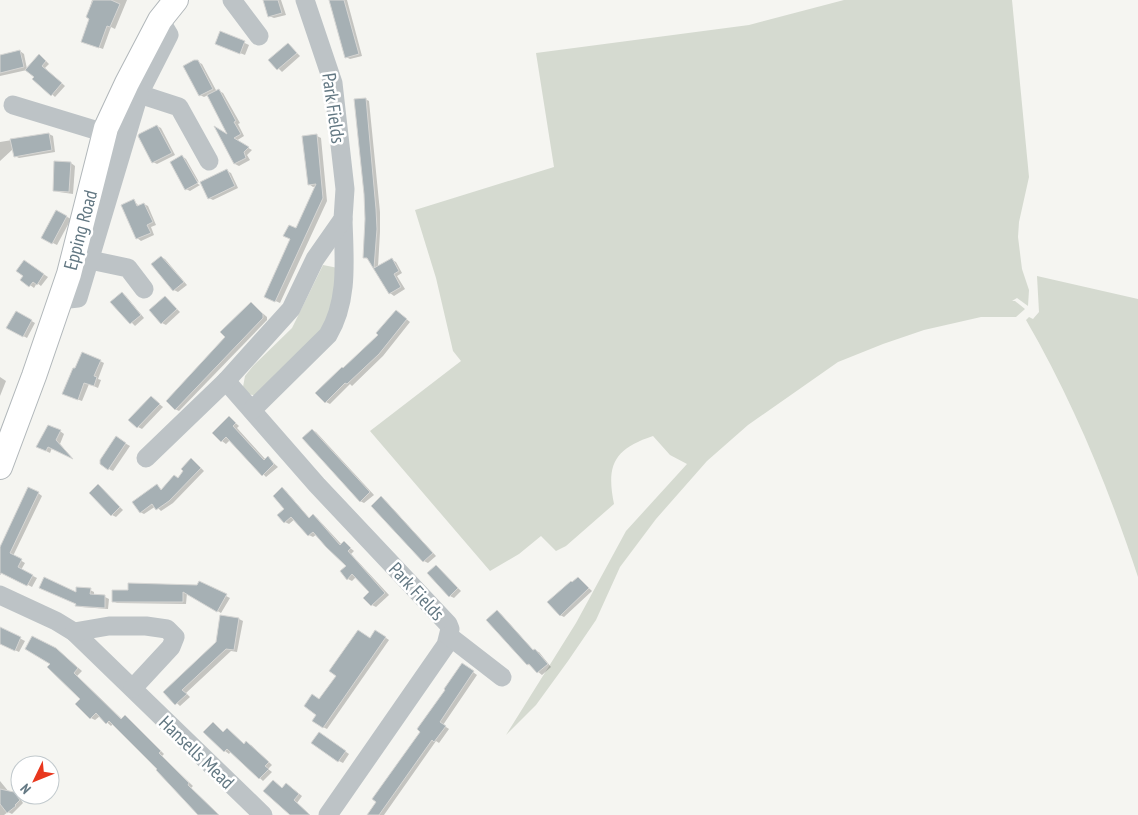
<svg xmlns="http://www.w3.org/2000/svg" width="1138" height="815" viewBox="0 0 1138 815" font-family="'PT Sans Narrow',sans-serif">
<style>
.green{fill:#d5dad0}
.shadow{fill:#0003}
.building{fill:#a6b0b4;stroke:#d6d6d4}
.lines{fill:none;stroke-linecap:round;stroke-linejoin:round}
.major-casing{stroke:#b1b7ba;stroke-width:26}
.minor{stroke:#bdc3c6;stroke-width:19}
.major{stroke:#fff;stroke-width:24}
.labels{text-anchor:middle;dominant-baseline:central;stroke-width:5;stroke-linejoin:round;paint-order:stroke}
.street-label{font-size:19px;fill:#637883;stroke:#fff}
</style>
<rect width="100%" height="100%" fill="#f5f5f1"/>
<g class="green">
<path d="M844,0h168l17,177 -10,45 -1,15 4,32 7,21 -1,16 -11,-8 -5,3h3l10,8 -9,8h-35l-57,13 -41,14 -45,18 -90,63 -41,36 -51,58 -36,48 -24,53 -28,41 -32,44 -30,30 70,-112 50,-92 61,-67 -17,-9 -17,-19c-39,13 -47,29 -39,68l-48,42 -10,5 -15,-15 -22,18 -29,17 -120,-140 91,-70 -8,-10 -17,-73 -21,-68 139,-43 -18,-114 213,-28z"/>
<path d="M323,265l15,3 -2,53 -76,75 -13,-2 -4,-7 2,-11 8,-10 39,-38z"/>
<path d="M1037,276l101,23v278c-29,-88 -65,-176 -112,-257l3,-3 4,2 6,-7z"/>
</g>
<g class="shadow">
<path d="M92,0h35l-12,29 -4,-2 -8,22 -16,-6 4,-24 -4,-2z"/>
<path d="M265,0h16l5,15 -12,3 -5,-2z"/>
<path d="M330,0h17l15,56 -12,3 -4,-2z"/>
<path d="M221,32l28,13 -4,10 -25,-10z"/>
<path d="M288,44l12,12 -18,16 -12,-12z"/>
<path d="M20,51l4,3 3,15 16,-11 6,6 -4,4 20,18 -10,11 -28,-27 -27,6v-20z"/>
<path d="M198,62l4,2 15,28 2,-1 4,2 17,30 -2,1 6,12 -8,5 16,9 -5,5 3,5 -11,6 -4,-2 -18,-35 13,8 -22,-42 -4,2 -4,-2z"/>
<path d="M365,99l4,2 11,111v20l-2,35 14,-7 4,2 6,11 -5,3 8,13 -11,7 -4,-3 -20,-33 -6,-3 2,-38z"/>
<path d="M157,126l4,2 14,27 -18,9 -4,-2z"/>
<path d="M49,134l4,2 2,16 -36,6 -4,-2 -2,-7 -13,12v-19z"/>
<path d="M317,136l4,2 6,63 -47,102 -11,-5 28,-68 20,-44 -4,1 -4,-3z"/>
<path d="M182,156l4,3 13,23 -6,-4 -1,3 8,4 -10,6 -4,-2z"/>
<path d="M71,163l4,3 -2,28 -14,-2 -4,-2z"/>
<path d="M227,171l4,2 7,15 -25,12 -4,-2z"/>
<path d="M134,201l5,5 5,-2 4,2 8,19 -5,2 3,8 -13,6 -4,-3z"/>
<path d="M56,211l15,8 -14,26 -14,-7z"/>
<path d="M161,257l4,2 22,26 -9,7 -4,-2z"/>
<path d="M28,264l20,13 -7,9 -4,-3 -3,5 -4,-3z"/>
<path d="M122,294l4,2 18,22 -9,8 -23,-24z"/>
<path d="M165,297l15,15 -14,13 -4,-2z"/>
<path d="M252,304l15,13v3l-88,91 -4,-2z"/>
<path d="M16,312l19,11 -8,15 -19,-10z"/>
<path d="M400,314l10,8 -27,34 -31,30 -2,-2 -20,20 -4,-2 18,-32z"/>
<path d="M100,361l4,2 -6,16 3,1 -3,8 -9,-4 -7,17 -14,-5z"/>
<path d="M0,377l6,4 -6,15z"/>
<path d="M152,398l11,9 -21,22 -4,-2z"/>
<path d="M230,418l9,8 -2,2 29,32 2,-2 10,9 -12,10 -36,-37 -4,4 -4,-3z"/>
<path d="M312,430l4,2 58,63 -10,8 -4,-2z"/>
<path d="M60,431l4,3 -4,10 12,14 -20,-10 -2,5 -8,-4z"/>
<path d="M116,438l14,8 -17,25 -4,-2z"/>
<path d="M195,462l9,9 -31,32 -12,8 -5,-5 -12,8 -4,-2 17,-26 5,4 16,-11z"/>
<path d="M98,486l25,24 -7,7 -4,-2z"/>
<path d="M282,489l4,2 24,28 3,-3 4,2 25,27 2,-2 10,8 -3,3 38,41 -13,12 -4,-2 -1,-13 -15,-15 -4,4 -4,-2 -1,-13 -30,-32 -4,3 -4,-2 -14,-16 -6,5 -4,-2 1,-13z"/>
<path d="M38,493l4,3 -29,60 12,7 -4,7 16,8 -5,9 -32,-17v-20z"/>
<path d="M385,500l51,56 -8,7 -4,-2z"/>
<path d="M436,566l25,25 -7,7 -4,-2z"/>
<path d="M578,578l14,13 -28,26 -4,-2 13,-32z"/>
<path d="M129,584l97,12 4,2 -9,15 -34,-20 -1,11 -69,-1 -4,-2 16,-10z"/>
<path d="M90,590l4,2v4l11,1 4,2 -1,10 -27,-2 -4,-2v-11z"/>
<path d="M497,612l4,2 33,37 5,1 12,15 -9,8 -14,-11z"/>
<path d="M221,616l18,3 4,2 -6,31 -6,-1 -45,42 4,4 -10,9 -15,-14 52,-50z"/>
<path d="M0,628l25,13 -6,11 -19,-9z"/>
<path d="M376,631l13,9 -62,89 -4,-2 -5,-12z"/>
<path d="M60,652l22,19 -5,5 45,43h7l35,35 -2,2 31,30 -2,2 28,27h-18l-88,-91 -2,2 -11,-10 -5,4 -4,-2z"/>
<path d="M466,667l11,8 -34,50 6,4 -10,14 -3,-2 -52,74h-15l53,-83z"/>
<path d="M213,723l11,10 21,12h6l21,20 -4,4 4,3 -9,9 -32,-30 -2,3 -4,-3 -20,-19z"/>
<path d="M323,736l26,18 -6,9 -4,-2z"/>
<path d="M0,781l9,11 9,3 5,8 -11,11 -4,-2 -4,3h-4z"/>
<path d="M287,784l15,12 -5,7 11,10 -1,2h-15l-10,-26z"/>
</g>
<g class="building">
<path d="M93,0h18l9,4 -10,23 -3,-1 -8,22 -18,-6 8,-23 -3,-2z"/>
<path d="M263,0h15l4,13 -14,4z"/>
<path d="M329,0h15l15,54 -14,4z"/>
<path d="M220,31l25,10 -5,13 -25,-10z"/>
<path d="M288,43l9,10 -20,17 -9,-10z"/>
<path d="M20,50l4,17 -24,6v-18z"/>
<path d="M39,54l7,7 -4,5 20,17 -11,13 -19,-17 2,-2 -9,-7z"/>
<path d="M194,60h4l15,29 -14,7 -16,-30z"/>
<path d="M219,89l17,32 -2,1 7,12 -7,4 15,9 -5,5 2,6 -12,6 -20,-38 13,8 -20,-39z"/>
<path d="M366,98l10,111 1,20 -3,39 18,-10 7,13 -5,3 7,13 -12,7 -22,-36h-4l2,-39 -1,-25 -10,-95z"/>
<path d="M157,125l15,28 -20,10 -14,-27 1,-2z"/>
<path d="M49,133l3,17 -38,7 -4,-18z"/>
<path d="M317,134l6,64 -48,104 -11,-5 26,-58 -7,-3 6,-11 7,3 20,-44 -8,1 -6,-49z"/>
<path d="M182,155l16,28 -13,7 -15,-28z"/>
<path d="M54,161l17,1 -2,30 -16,-1z"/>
<path d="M227,169l8,17 -27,13 -8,-17z"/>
<path d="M134,199l3,7 7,-3 9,19 -6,3 4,8 -15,6 -15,-34z"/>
<path d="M56,210l11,6 -15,28 -11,-6z"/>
<path d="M161,256l23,26 -11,9 -22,-27z"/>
<path d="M24,260l20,14 -7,11 -4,-3 -4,5 -9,-7 3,-4 -7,-5z"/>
<path d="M122,292l19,23 -11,9 -20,-22z"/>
<path d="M165,296l12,13 -16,15 -12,-14z"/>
<path d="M251,302l12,12v4l-88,92 -9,-9 59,-64 -5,-5z"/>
<path d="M396,310l11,9 -28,35 -32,30 -2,-1 -20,20 -10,-10 27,-26 1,1 35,-33 -2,-2z"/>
<path d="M16,311l16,9 -9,17 -17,-9z"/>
<path d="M82,352l19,8 -7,16 3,1 -3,9 -10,-3 -6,17 -16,-6 11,-26h2z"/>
<path d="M151,396l9,8 -23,24 -9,-8z"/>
<path d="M229,416l7,7 -3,3 31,34 4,-4 6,8 -12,12 -36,-39 -5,5 -9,-9z"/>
<path d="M48,425l13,5 -5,10 17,19 -25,-12 -2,4 -10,-4z"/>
<path d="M312,429l58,63 -10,10 -58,-64z"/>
<path d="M116,436l10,7 -18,27 -8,-6v-4z"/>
<path d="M191,458l10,10 -32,33 -13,9 -4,-6 -12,9 -8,-11 25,-18 4,6 13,-15 4,3 5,-7 -2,-2z"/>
<path d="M98,484l22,23 -9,9 -22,-23z"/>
<path d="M28,487l11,5 -29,61 12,6 -4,8 15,8 -6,11 -26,-13 -1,2v-28z"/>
<path d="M282,487l27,31 4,-4 27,31 4,-4 7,7 -3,3 37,42 -14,13 -8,-8 6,-6 -17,-18 -5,6 -7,-9 6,-5 -20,-19 -13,-15 -5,4 -17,-19 -7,6 -7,-8 7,-6 -11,-13z"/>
<path d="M381,496l52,57 -10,9 -52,-56z"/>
<path d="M436,565l22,23 -9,9 -22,-24z"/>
<path d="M44,577l32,15v-5l15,1 -1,6 15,1v13l-30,-2 1,-2 -37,-16z"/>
<path d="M578,577l11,11 -29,28 -13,-14 24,-21 1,1z"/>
<path d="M199,581l28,13 -10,18 -34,-20v10h-71v-12h16v-7l69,2z"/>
<path d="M497,610l36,40 2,-1 13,15 -11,9 -8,-9 -2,1 -41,-45z"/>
<path d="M220,615l19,3 -5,32 -8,-1 -44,41 5,4 -12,11 -12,-13 53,-50z"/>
<path d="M0,627l21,10 -6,14 -15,-7z"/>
<path d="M358,630l12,8 5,-8 11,7 -63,91 -11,-7 4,-6 -12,-9 8,-12 7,5 17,-23 -7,-5z"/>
<path d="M32,636l24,12 22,20 -4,5 47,46 4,-4 36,36 -2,2 30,30 -1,2 31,30h-21l-42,-45 1,-1 -48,-48 -3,3 -10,-11 -6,6 -15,-15 5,-5 -33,-32 3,-3 -25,-15z"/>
<path d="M462,663l12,8 -34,51 6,4 -12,16 -2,-2 -53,75h-12l9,-13 -4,-3 48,-67 -3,-3 28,-39 -1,-1z"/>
<path d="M213,722l10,10 4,-4 17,16 2,-3 23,21 -4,4 4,3 -10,10 -32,-30 -3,3 -21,-20z"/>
<path d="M319,732l27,19 -8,11 -27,-19z"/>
<path d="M273,780l9,8 4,-5 13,11 -5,6 16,15h-20l-27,-24z"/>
<path d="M0,789l14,3 6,8 -5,5 1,1 -9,7 -7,-9z"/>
</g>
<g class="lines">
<defs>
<path id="major" d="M0,467l34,-91 35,-102 37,-146 21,-45 33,-63 16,-20"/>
</defs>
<use href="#major" class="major-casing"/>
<g class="minor">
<path d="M232,0l27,36"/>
<path d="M160,20l9,15 -30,59 40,13 30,54"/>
<path d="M13,105l92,28"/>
<path d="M90,260l38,8 16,21"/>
<path d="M60,300l18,-2 61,-204"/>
<path d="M226,381l91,104 131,139 2,5 -4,16 -118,170"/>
<path d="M252,410l76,-75c21,-35 16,-77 15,-116"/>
<path d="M146,458l80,-77 65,-72 24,-50 28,-40 2,-30 -12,-106 -28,-83"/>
<path d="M0,595l56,26 18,11 189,183"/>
<path d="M74,632l35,-6h37l21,3 8,8 -4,10 -38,41"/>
<path d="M449,636l53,41"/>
</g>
<use href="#major" class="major"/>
</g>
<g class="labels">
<g class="street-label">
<text transform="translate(334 108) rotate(82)">Park Fields</text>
<text transform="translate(80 230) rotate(-75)">Epping Road</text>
<text transform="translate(417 591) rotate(47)">Park Fields</text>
<text transform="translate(197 752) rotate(44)">Hansells Mead</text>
</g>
</g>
<g transform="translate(35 780) rotate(227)"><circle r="24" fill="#ffffff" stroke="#c1c9cd"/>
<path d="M0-4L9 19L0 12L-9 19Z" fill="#e8371e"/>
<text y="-8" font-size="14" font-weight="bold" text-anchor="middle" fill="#637883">N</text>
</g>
</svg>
